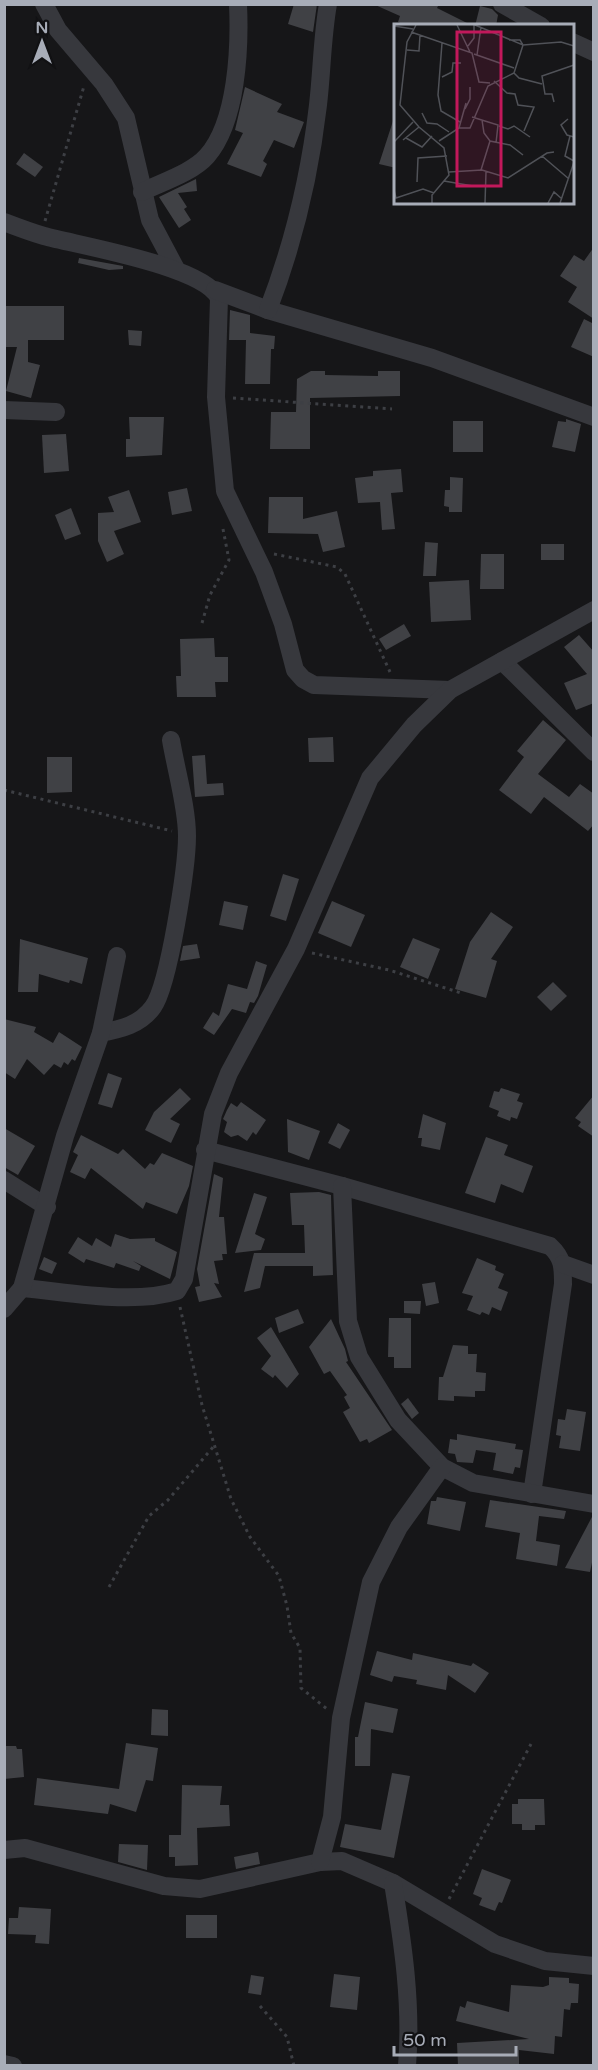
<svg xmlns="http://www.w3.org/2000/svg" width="598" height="2070" viewBox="0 0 598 2070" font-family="'Varela Round',sans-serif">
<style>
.building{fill:#404145}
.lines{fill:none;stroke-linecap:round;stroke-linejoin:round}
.path{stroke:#3d3f44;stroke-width:3;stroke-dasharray:3 4.5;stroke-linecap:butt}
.minor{stroke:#37383d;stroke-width:18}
.inset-road{fill:none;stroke:#505258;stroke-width:1.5}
.view{fill:#c2185b;fill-opacity:0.15;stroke:#c2185b;stroke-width:3}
.inset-edge{fill:none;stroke:#a8adb8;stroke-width:3}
</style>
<rect width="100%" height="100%" fill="#161618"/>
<g class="building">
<path d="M294,4h23l-4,28 -25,-8z"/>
<path d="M373,4h66l-2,4 36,18h-67l-8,-4 2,-6z"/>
<path d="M480,6l12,3 6,6 -2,11h-21z"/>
<path d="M245,87l37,17 -5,8 27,10 -10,26 -20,-8 -11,21 4,3 -6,13 -34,-13 16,-31 -8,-3z"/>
<path d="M393,121h3v47l-17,-4z"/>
<path d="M24,153l19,14 -8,10 -19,-13z"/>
<path d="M196,179l1,12 -19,2 9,14 -3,2 7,11 -12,8 -20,-31z"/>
<path d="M594,247v72l-26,-17 9,-15 -17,-11 14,-21 10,6z"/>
<path d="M79,258l44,8v3l-14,1 -31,-7z"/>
<path d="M4,306h60v34h-36v22l12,3 -9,33 -25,-7 11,-44h-13z"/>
<path d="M230,310l20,5v18l25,3 -1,13h-3l-1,35h-25l1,-44h-17z"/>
<path d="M584,319l10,5v33l-23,-10z"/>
<path d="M128,330l14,1 -1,15 -12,-1z"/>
<path d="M311,371h14v4l53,1v-5h22v25l-90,2v51h-40l1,-37h25l1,-33z"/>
<path d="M129,417h35l-2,38 -36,2v-18h4z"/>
<path d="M566,419l15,5 -6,28 -23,-5 6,-26 8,1z"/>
<rect x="453" y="421" width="30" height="31"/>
<path d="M66,434l3,37 -25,2 -2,-38z"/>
<path d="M401,469l2,23 -12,1 4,36 -13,1 -2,-28 -22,1 -3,-25 18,-2v-5z"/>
<path d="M450,477l13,1 -1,34h-13v-5l-5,-1 1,-16h5z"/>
<path d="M187,488l5,23 -20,4 -4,-23z"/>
<path d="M129,490l12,32 -27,9 10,23 -17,8 -9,-21v-28l16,-1 -6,-15z"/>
<path d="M269,497h34v22l34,-8 8,36 -22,5 -5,-18 -50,-1z"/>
<path d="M71,508l10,26 -16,6 -10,-25z"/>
<path d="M425,542l13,1 -2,33h-13z"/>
<rect x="541" y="544" width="23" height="16"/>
<path d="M481,554h23v35h-24z"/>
<path d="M469,580l2,40 -40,2 -2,-40z"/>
<path d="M404,624l7,12 -25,14 -7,-11z"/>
<path d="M579,635l15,17v51l-18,7 -12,-27 23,-9 -23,-27z"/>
<path d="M214,638l1,19h13v25h-13l1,15h-39l-1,-21h5l-1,-37z"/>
<path d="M543,720l23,20 -28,34 31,23 11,-13 14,10v30l-6,7 -44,-34 -13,17 -32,-24 25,-33 -7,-6z"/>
<path d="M333,737l1,25h-25l-1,-24z"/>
<path d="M205,755l2,29 16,-1 1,12 -29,2 -3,-41z"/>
<path d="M47,757h25v35l-25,1z"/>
<path d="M283,874l16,5 -13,42 -16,-5z"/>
<path d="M224,901l24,5 -5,24 -24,-5z"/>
<path d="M332,901l33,14 -14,32 -33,-14z"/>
<path d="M491,912l22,15 -22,32 6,2 -11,37 -31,-9 15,-47z"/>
<path d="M413,938l27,11 -12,30 -28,-12z"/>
<path d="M20,939l68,19 -6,26 -12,-4 -1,3 -30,-9 -1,18h-20z"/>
<path d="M197,944l3,14 -20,3 3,-15z"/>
<path d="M256,961l11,4 -9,31 -4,7 -4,-1 -4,11 -14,-4 -18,26 -11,-7 10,-16 6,4 9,-32 19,5z"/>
<path d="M553,982l14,14 -16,15 -14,-14z"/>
<path d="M4,1019l32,8 -2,5 19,11 6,-11 23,15 -7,14 -3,-2 -4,6 -4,-3 -3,6 -7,-4 -10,11 -17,-16 -12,20 -11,-7z"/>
<path d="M108,1073l14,5 -10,30 -14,-4z"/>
<path d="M180,1088l11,11 -21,20 10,5 -9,19 -26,-13 9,-18z"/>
<path d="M501,1088l19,6 -3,7 6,2 -6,16 -6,-2 -1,4 -13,-5 2,-5 -10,-4 5,-16 5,1z"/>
<path d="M594,1095v42l-16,-11 3,-4 -6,-4z"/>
<path d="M241,1102l25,18 -10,15 -3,-3 -6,9 -9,-6 -7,2 -7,-5 3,-10 -4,-3 4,-9 4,-7 6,4z"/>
<path d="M423,1114l23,9 -6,27 -19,-4 1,-8h-4z"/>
<path d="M287,1119l33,12 -11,29 -21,-8z"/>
<path d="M338,1123l12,7 -10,19 -12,-6z"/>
<path d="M4,1128l31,18 -17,29 -14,-8z"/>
<path d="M81,1135l37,19 5,-5 22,20 5,-6 4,2 8,-12 31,13 -4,20 -12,28 -31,-12 -3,7 -52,-41 -6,11 -15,-7 8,-17 -5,-3z"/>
<path d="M486,1137l22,8 -4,10 29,11 -10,27 -22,-9 -6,19 -30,-10z"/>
<path d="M214,1174l9,4 -4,39h5l3,37h-5l1,6 -9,1 5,23 -5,-1 8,14 -23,5 -4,-15 5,-1 -3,-17z"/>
<path d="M319,1192l12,3 2,80 -20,1v-10h-48l-5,22 -16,4 10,-39h51l-1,-28h-12l-2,-32z"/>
<path d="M254,1193l13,4 -12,37 10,5 -4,11 -26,3z"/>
<path d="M115,1234l15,5 25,-1v3l22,11 -7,27 -37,-18 8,5 -2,5 -23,-8 -2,5 -28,-9 -2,4 -16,-10 10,-16 14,9 4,-8 15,9z"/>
<path d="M44,1257l13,6 -5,11 -13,-5z"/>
<path d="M477,1258l19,8 -1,4 9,4 -6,14 10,4 -7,19 -9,-4 -3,8 -7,-3 -2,3 -13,-5 6,-14 -11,-3z"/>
<path d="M435,1282l4,21 -13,3 -4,-22z"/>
<path d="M404,1301h17l-1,13 -16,-1z"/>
<path d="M298,1309l6,14 -25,10 -4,-15z"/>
<path d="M389,1318h22v50h-17v-11h-6z"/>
<path d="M331,1319l14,30 3,12 -2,1 46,68 -23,13 -2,-4 -7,3 -17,-30 7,-4 -6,-11 3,-2 -17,-24 -6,3 -15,-27z"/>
<path d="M271,1327l28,47 -12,14 -12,-13 -2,3 -12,-9 10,-13 -14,-18z"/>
<path d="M453,1345l15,1v8h9l-1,18 10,1 -1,18h-10v6l-21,-1v5l-16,-1 1,-23h4z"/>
<path d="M408,1398l11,15 -7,6 -11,-15z"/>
<path d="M567,1409l19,3 -6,39 -21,-3 2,-12 -5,-1 2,-16 7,1z"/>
<path d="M457,1434l59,10 -1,5 8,1 -3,18 -5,-1 -2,7 -20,-4 3,-17 -20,-3 -3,13 -16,-1 -2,-8 -7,-1 2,-14 7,1z"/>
<path d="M437,1497l29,5 -6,29 -33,-7 4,-23h5z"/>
<path d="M490,1500l76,11 -2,8 -25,-3 -3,25 24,4 -3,21 -41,-7 4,-26 -35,-6z"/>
<path d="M593,1515l1,38 -4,19 -25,-4z"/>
<path d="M377,1651l35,9 1,-7 58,13 2,-3 16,10 -14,20 -27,-18 -2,15 -30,-6 1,-4 -23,-4 -2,6 -22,-7z"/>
<path d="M365,1702l33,7 -5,24 -22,-4 -1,37h-15v-29h3z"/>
<path d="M152,1709l16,1v26l-17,-1z"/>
<path d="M126,1743l32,5 -5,33 -7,-1 -10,32 -26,-8 -2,10 -74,-9 3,-27 82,11z"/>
<path d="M4,1746h12l1,3h5l2,28 -20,2z"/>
<path d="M392,1773l18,3 -16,82 -54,-11 5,-23 36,6z"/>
<path d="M182,1785l40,1 -2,19h9l1,21 -33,2 1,37 -23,1v-9h-6v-22h12z"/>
<path d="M518,1799h26l1,26h-10v5h-13v-6h-10v-20h6z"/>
<path d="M119,1844l29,1 -1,25 -29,-8z"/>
<path d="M258,1852l2,12 -24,5 -2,-12z"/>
<path d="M482,1869l29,11 -9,23 -3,-1 -4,9 -16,-6 3,-7 -9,-4z"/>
<path d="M19,1907l32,2 -2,35 -14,-1 1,-8 -28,-1 1,-16h9z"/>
<rect x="186" y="1915" width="31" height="23"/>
<path d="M334,1974l26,3 -3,33 -27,-3z"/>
<path d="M251,1975l13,2 -3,18 -13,-2z"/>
<path d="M549,1977l20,1v5l10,1 -1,19h-7l-1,7 -6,-1 -2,28 -7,-1 -1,18 -35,-4v16h-61l-1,-23 72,-4 -73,-18 4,-15 5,2 2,-7 42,11 2,-27 32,2 6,-2z"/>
</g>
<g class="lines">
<g class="path">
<path d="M45,221l39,-135"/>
<path d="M233,398l159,11"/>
<path d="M274,554l63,13 8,7 45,98"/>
<path d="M202,623l8,-28 19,-35 -6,-31"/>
<path d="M4,790l168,41"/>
<path d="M312,953l77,17 72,23"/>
<path d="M180,1307l22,98 29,94 19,38 29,39 8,30 4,27 9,15 1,40 26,21"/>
<path d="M109,1587l40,-71 19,-16 46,-54"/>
<path d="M449,1899l82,-155"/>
<path d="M260,2006l27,31 7,29"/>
</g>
<g class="minor">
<path d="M44,4l14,26 46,54 22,34 24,102 26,49"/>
<path d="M502,4l39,22"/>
<path d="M572,42l22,10"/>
<path d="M142,192c20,-10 50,-19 65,-36 30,-34 33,-108 31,-152"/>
<path d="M4,222c13,5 26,10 40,14 37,10 159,30 175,62l-3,99 9,94 39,81 19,52 12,46 8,9 11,6 136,5"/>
<path d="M215,290l53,20 164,48 162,59"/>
<path d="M268,310c25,-65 42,-136 50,-205 4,-34 4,-67 10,-101"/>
<path d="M4,410l52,2"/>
<path d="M502,661l92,91"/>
<path d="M101,1033c20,-4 39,-8 52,-26 16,-22 34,-141 34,-171 0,-29 -11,-66 -16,-96"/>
<path d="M205,1150l137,36 208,60c13,12 13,21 13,38l-31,210"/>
<path d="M4,1180l43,27"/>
<path d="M342,1186l6,135 11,36 39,63 44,47 31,16 121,21"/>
<path d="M563,1264l31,11"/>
<path d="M22,1288c46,4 111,17 155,3l7,-12 29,-165 16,-41 67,-124 74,-171 44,-53 36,-35 144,-80"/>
<path d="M4,1309l18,-21 43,-152 36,-103 16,-77"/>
<path d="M4,1850l21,-2 139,38 36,3 120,-27 22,-1 51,22 102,61 50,17 49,5"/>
<path d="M320,1862l12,-45 9,-99 30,-136 28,-55 43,-60"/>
<path d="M393,1883c10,61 19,121 14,183"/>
<path d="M4,2064l9,2"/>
</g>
</g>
<g transform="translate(394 24)">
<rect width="180" height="180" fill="#161618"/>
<path class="inset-road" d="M22,1l-9,17 -7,63 19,22 25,21 5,27 -17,20v8M63,1l13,27M81,1l48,20 38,-3 13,4M0,2l19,3M17,8l61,21 7,29 11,1M48,19l-4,52 3,16 19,11M74,22l6,-8v-13M13,26l12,1 1,-16M80,30l40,14M83,31l4,-28M120,49l5,5 23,6M48,53l10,-5 1,-9h8M100,57l13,12 8,1 3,11 16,2 -10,24M160,78l-2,-8h-7l-3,-18 32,-11M71,85l5,-10v-12M28,89l5,10 10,1 12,8M78,93l26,8 -2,18M174,95l-7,6 6,10 7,2M88,96l2,13 6,8 20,4 13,10M105,102l9,3 6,-3 16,11M65,104h11l18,-42 26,-13 9,-28 -3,-5h-11M176,112l-5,20 9,5M12,114l16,9 10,-11M9,116l16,-13M45,117l20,-13 7,-25M0,118l19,-20M148,132l27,23M87,146l9,-29M55,148l33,-2 26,8 39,-25 7,-1M50,157l29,5M23,158l1,-24 29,-2M0,166l2,8 27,-9 11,4M91,179l1,-31M154,179l6,-11 8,7M166,179l14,-41"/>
<path class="view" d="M63,8h44v154h-44z"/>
<rect width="180" height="180" class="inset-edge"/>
</g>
<rect width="598" height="2070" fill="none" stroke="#a8adb8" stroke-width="12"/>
<g transform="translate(42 42)" stroke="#111113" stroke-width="4.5" paint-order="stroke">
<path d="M0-4.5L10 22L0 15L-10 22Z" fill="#a8adb8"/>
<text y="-9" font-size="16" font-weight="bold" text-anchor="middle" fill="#a8adb8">N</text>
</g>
<path d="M394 2046v9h122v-9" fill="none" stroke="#a8adb8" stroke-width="3"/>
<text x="403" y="2046" font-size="18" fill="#a8adb8" stroke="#111113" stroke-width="4.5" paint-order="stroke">50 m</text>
</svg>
